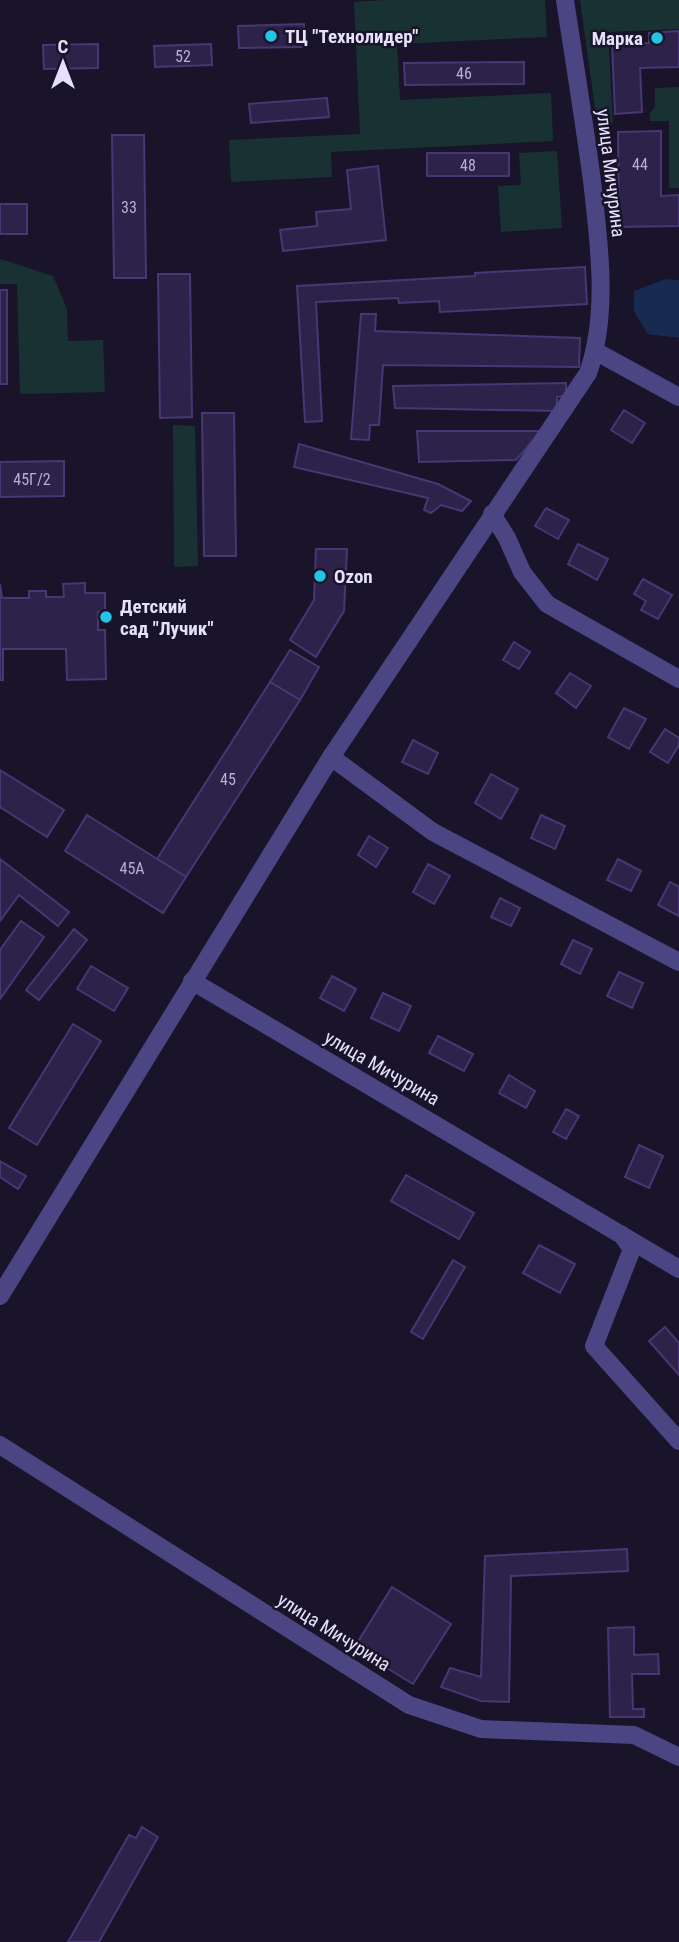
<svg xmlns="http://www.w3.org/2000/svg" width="679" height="1942" viewBox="0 0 679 1942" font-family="'Roboto Condensed',sans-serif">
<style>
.green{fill:#183233}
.water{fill:#182a4f}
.building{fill:#2d2249;stroke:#473772;stroke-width:2}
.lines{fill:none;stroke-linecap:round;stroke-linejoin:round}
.minor{stroke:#4b4583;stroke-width:18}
.poi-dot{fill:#22c5e6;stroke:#19142a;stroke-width:2.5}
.labels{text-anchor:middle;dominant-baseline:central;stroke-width:5;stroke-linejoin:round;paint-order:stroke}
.number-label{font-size:16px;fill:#b7b0cf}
.poi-label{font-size:19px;font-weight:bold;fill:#e5e0fc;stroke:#19142a;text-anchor:start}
.street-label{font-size:19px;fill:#e5e0fc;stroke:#19142a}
</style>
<rect width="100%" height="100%" fill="#19142a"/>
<g class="green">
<path d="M386,0h159l2,37 -150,7 3,56 151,-7 2,48 -222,11 1,25 -101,5 -2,-42 131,-6 -6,-132z"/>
<path d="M580,0h99v29l-71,3 5,91h-16z"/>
<path d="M679,87v101h-10v-67h-19v-8l5,-6v-19z"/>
<path d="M557,151l5,77 -61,4 -3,-46 23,-1 -2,-32z"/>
<path d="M0,259l53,17 14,33 1,32 35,-1 2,52 -85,2 -3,-110h-17z"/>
<path d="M173,425l22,1 3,140 -24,1z"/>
</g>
<path class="water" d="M666,279l13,1v58l-31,-4 -14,-22v-21z"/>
<g class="building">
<path d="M304,24v23l-65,1 -1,-22z"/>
<path d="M679,31v36l-39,1 2,44 -27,2 -3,-70 37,-1v-10z"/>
<path d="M98,44v24l-54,1 -1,-24z"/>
<path d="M211,44l1,21 -57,2 -1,-21z"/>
<path d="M524,62v22l-119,1 -1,-22z"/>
<path d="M327,98l2,19 -78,6 -2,-19z"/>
<path d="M661,131v65l18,-1v31l-60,1 -1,-95z"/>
<path d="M112,135h32l2,143h-32z"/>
<rect x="427" y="153" width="82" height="23"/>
<path d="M378,166l8,74 -103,11 -3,-21 37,-4 -1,-14 35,-3 -4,-39z"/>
<rect x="0" y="204" width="27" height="30"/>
<path d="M585,267l2,37 -147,8 -1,-11 -40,2 -1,-5 -82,4 6,119 -17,1 -8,-136 178,-10v-3z"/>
<path d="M158,274h32l2,143 -32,1z"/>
<rect x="0" y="290" width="7" height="94"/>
<path d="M361,314h15l-1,17 205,7 -1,29 -196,-2 -4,60h-9l-1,15 -18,-1z"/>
<path d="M566,383v12l-9,2v14l-162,-3 -2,-22z"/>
<path d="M624,410l21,13 -13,20 -21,-13z"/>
<path d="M202,413h32l2,143h-32z"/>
<path d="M417,431h124l-25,29 -97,2z"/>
<path d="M299,444l139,40 33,17 -9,10 -21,-6 -10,8 -7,-3 4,-12 -134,-31z"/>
<path d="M64,461v35l-64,1v-35z"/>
<path d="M546,508l23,12 -11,19 -23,-13z"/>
<path d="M578,544l30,15 -11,21 -29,-16z"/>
<path d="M316,549h31l-3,62 -28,46 -26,-17 24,-40z"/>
<path d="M643,579l29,16 -14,24 -17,-9 5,-9 -12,-7z"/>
<path d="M85,583v10h20v19h-7v18h7l1,49 -39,1 -1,-31h-63v31h-3v-96l2,14h27v-7h17v6h18l-1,-13z"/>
<path d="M514,642l16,10 -11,17 -16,-9z"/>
<path d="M290,650l29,17 -19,33 -30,-18z"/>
<path d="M570,673l21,13 -15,22 -20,-15z"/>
<path d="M270,682l30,18 -114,177 -29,-18z"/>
<path d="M624,708l22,11 -17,30 -21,-12z"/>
<path d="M665,729l14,9v7l-11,18 -18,-11z"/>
<path d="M413,740l25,13 -10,21 -26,-12z"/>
<path d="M0,770l64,40 -17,27 -47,-30z"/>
<path d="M491,774l27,15 -17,30 -26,-16z"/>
<path d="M87,815l99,62 -23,36 -98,-62z"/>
<path d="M541,815l24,11 -10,23 -24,-11z"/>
<path d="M369,836l19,12 -12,19 -18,-12z"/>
<path d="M0,859l69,53 -11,14 -39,-31 -19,26z"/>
<path d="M618,859l23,12 -10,20 -24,-11z"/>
<path d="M428,864l22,12 -16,28 -21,-12z"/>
<path d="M670,882l9,5v29l-21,-11z"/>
<path d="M500,898l20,10 -9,18 -20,-9z"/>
<path d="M21,921l23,16 -44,62v-49z"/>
<path d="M74,929l13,11 -48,60 -13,-10z"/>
<path d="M573,940l19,9 -12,25 -19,-10z"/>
<path d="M91,966l37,22 -14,23 -37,-22z"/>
<path d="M619,972l24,11 -11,25 -25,-12z"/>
<path d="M332,976l24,13 -12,22 -24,-13z"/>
<path d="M383,993l28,13 -12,25 -28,-13z"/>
<path d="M73,1024l28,17 -64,104 -28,-17z"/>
<path d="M438,1036l35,18 -9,17 -35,-18z"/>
<path d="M509,1075l26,16 -9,17 -27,-15z"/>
<path d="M566,1109l13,7 -13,23 -13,-7z"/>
<path d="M639,1145l24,11 -14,32 -24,-11z"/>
<path d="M0,1161l26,15 -8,13 -18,-12z"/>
<path d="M406,1175l68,38 -15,26 -68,-38z"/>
<path d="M539,1245l36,19 -15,29 -37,-20z"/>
<path d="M453,1260l12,7 -42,72 -12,-7z"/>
<path d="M665,1327l14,16v32l-30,-34z"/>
<path d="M627,1549l1,22 -117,5 -2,126 -28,-1 -40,-14 9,-19 31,9 4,-121z"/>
<path d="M392,1587l59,37 -38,60 -59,-36z"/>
<path d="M634,1627v28l24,-1 1,20h-27l1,35h11v8h-34l-2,-89z"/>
<path d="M142,1827l16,10 -59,105h-31l61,-107 7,3z"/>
</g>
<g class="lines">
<g class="minor">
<path d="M595,351l84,46"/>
<path d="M492,514l15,24 15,34 25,32 132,75"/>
<path d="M331,757l102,75 246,130"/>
<path d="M192,981l487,288"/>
<path d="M622,1235l10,14 -38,97 85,95"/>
<path d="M0,1296l331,-539 257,-384c21,-59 11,-131 4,-192 -8,-61 -18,-121 -27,-181"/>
<path d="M0,1445l409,260 72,24 153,6 45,22"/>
</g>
</g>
<g class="poi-dot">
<circle cx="271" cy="36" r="7"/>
<circle cx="657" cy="38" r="7"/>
<circle cx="320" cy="576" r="7"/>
<circle cx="106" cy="617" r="7"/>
</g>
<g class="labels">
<g class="number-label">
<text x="183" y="56">52</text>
<text x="464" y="73">46</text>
<text x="640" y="164">44</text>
<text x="468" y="165">48</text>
<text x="129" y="207">33</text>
<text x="32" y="479">45Г/2</text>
<text x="228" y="779">45</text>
<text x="132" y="868">45А</text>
</g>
<g class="poi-label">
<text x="285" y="36">ТЦ "Технолидер"</text>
<text x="643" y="38" text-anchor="end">Марка</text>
<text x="334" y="576">Ozon</text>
<text x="120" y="606">Детский<tspan x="120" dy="22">сад "Лучик"</tspan></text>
</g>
<g class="street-label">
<text transform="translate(611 173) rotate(83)">улица Мичурина</text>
<text transform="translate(382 1068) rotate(30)">улица Мичурина</text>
<text transform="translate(334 1632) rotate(32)">улица Мичурина</text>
</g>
</g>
<g transform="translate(63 63)" stroke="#19142a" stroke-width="5" paint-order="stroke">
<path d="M0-5L12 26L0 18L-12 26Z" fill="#e5e0fc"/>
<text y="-10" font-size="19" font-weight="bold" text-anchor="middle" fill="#e5e0fc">С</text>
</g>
</svg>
